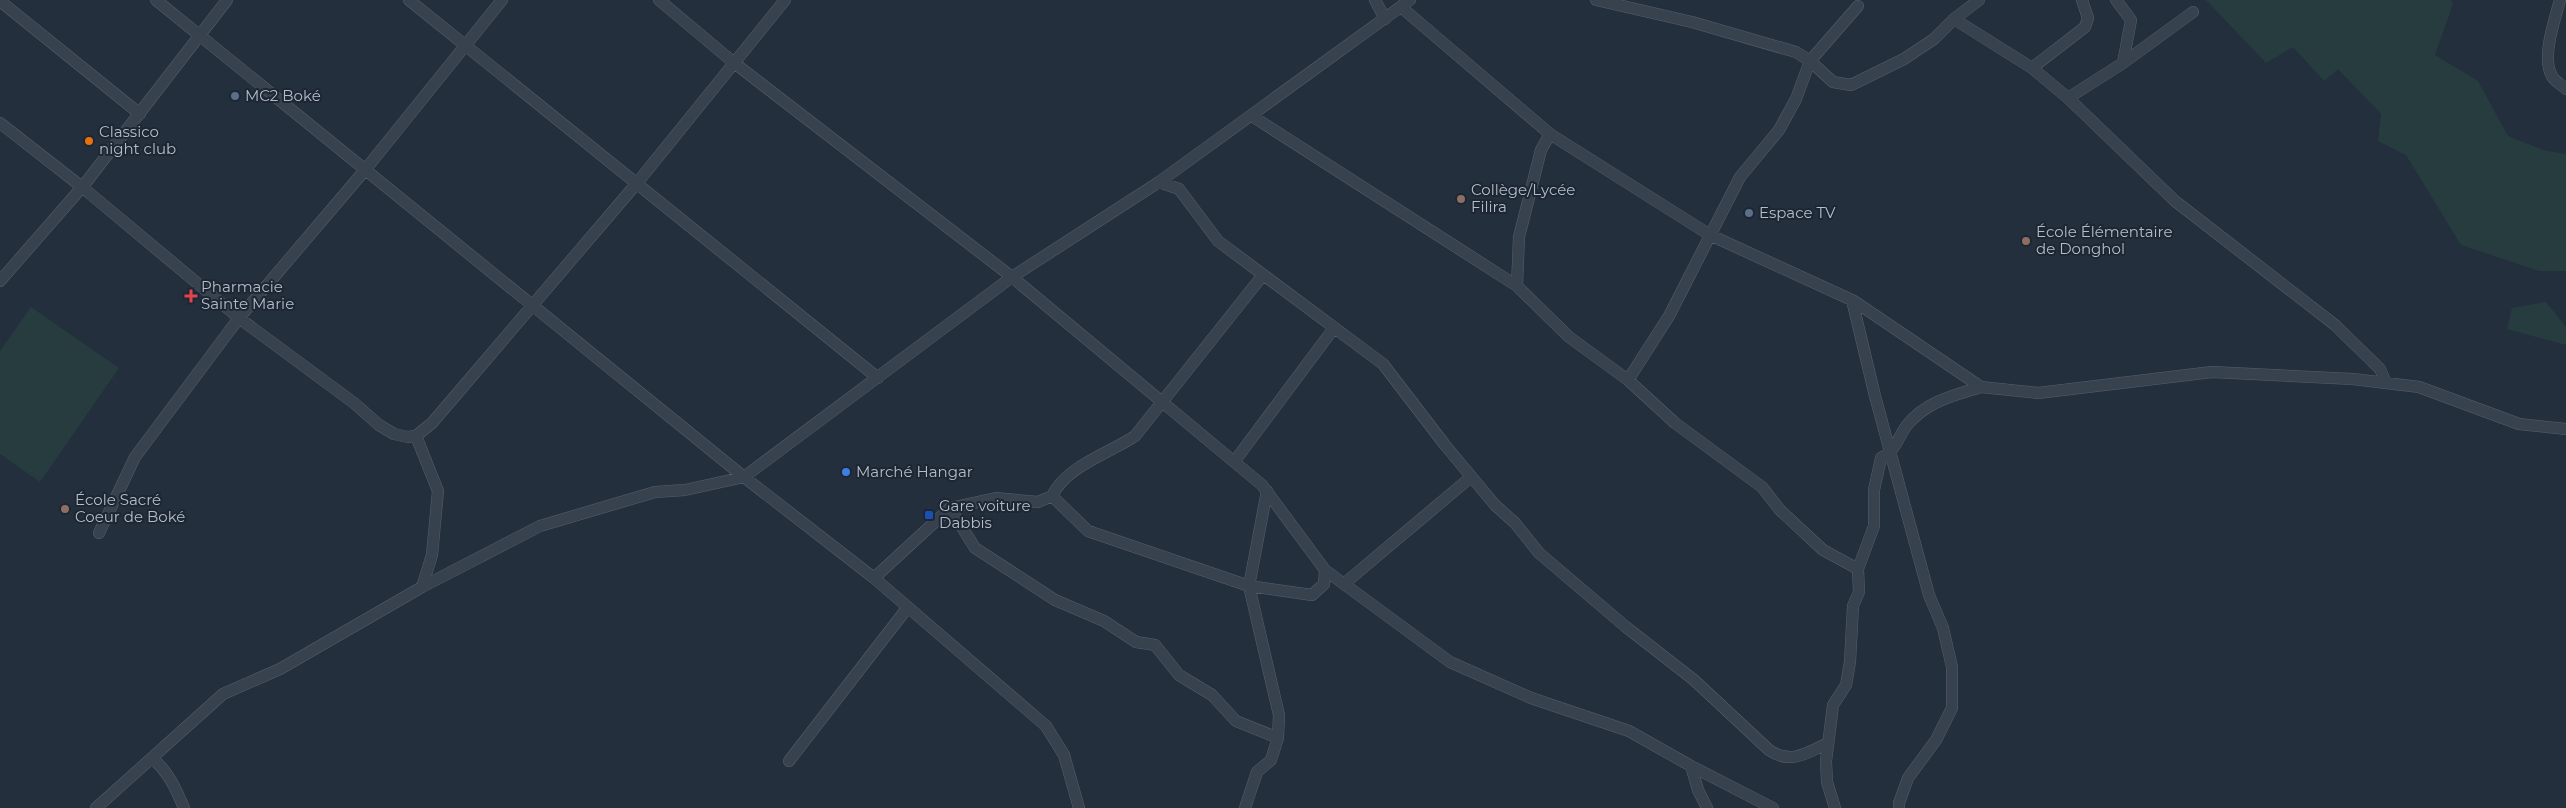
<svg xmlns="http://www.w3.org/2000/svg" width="2566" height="808" font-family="Montserrat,sans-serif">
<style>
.green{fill:#263c3f}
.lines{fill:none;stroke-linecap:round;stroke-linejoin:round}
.minor-casing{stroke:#565f6c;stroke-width:12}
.minor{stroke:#38414e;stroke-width:11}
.service-dot{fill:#5c6f8a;stroke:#1d2633;stroke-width:2}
.food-dot{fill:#e8710a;stroke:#1d2633;stroke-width:2}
.education-dot{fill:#8d6e63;stroke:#1d2633;stroke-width:2}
.health-dot{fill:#e0444e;stroke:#1d2633;stroke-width:2}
.shop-dot{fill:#3f7fe0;stroke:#1d2633;stroke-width:2}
.transit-dot{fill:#1a4fb4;stroke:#1d2633;stroke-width:2}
.labels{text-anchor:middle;stroke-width:4;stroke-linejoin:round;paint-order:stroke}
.poi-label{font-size:15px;fill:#b4bcc9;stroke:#1d2633;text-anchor:start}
</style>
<rect width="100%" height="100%" fill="#242f3e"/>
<path class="green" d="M2206 0H2451L2453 4 2435 55 2478 81 2508 136 2543 150 2566 154V271H2539L2461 245 2406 155 2378 141 2381 114 2338 69 2324 81 2293 47 2266 63Z
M2546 302 2566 327V345L2507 329 2512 308Z
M31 307 119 368 40 482 0 454V351Z"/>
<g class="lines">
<g class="minor-casing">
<path id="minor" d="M156 0 744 477 874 578 1046 726 1064 755 1079 808
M409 0 878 378
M659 0 733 62 1012 277 1262 485 1325 570 1450 662 1531 698 1629 731 1691 766 1773 808
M1375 0 1385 19
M1596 0 1692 22 1796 52 1810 61 1833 82 1851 85 1904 59 1934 39 1954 19 1979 0
M2116 0 2131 20 2123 63
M2560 0C2555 19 2541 58 2552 76 2554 81 2562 85 2566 89
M0 1 140 114
M1401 7 1550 134 1710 235 1854 301 1981 387 2038 393 2212 372 2353 379 2419 387 2519 424 2566 429
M1954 19 2032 68 2068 98 2175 201 2335 325 2380 369 2386 383
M2032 68 2085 27 2088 18 2082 0
M2068 98 2123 63 2193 12
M1252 116 1517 286 1519 237 1541 150 1550 134
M0 123 82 187 239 318 354 403 379 425 394 434 408 437 416 436 438 491 432 555 422 587
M1159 182 1179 189 1218 241 1383 364 1445 445 1495 505 1515 523 1539 553 1626 627 1694 680 1769 750C1791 765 1807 753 1828 743
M0 281 84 185 227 0
M1517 286 1569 337 1628 380 1675 423 1762 487 1780 510 1823 550 1858 569
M1852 300 1875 396 1929 595 1943 628 1952 667V708L1936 740 1908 778 1899 803V808
M1628 380 1669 316 1740 177 1779 130 1796 99 1810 61 1858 6
M416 436 432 423 637 183 785 0
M1234 462 1334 328
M1052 496C1066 466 1108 454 1135 436L1263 275
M950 508 975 548 1055 600 1104 621 1136 642 1155 645 1179 675 1212 695 1236 721 1278 738
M99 533 135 457 239 318 365 170 502 0
M874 578 950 508 996 498 1038 502 1052 496 1088 531 1249 586 1312 595 1324 584 1325 570
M1345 583 1471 477
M152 758C168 771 176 789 184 808
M789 761 908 607
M1691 766 1698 790 1707 808
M96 808 223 694 280 669 422 587 540 526 655 492 685 490 744 477 1012 277 1159 182 1410 0
M1245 808 1257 772 1271 760 1278 738 1279 715 1249 586 1267 491
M1835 808 1827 782 1826 761 1833 705 1846 685 1850 662 1853 606 1859 592 1858 569 1874 526V490L1881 458C1896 451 1898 437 1907 425 1927 401 1953 396 1981 387"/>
</g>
<use href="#minor" class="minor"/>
</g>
<g class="service-dot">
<circle cx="235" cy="96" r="5"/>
<circle cx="1749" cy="213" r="5"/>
</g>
<circle class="food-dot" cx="89" cy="141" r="5"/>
<g class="education-dot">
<circle cx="1461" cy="199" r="5"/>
<circle cx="2026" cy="241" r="5"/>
<circle cx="65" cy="509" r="5"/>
</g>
<path class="health-dot" d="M188.5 288.5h5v5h5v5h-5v5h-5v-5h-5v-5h5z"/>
<circle class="shop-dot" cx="846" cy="472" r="5"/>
<rect class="transit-dot" x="924" y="510" width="10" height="10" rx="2.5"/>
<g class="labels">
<g class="poi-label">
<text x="245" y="101">MC2 Boké</text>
<text x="99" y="137">Classico<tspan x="99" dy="17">night club</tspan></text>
<text x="1471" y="195">Collège/Lycée<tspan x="1471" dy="17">Filira</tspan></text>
<text x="1759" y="218">Espace TV</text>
<text x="2036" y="237">École Élémentaire<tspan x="2036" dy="17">de Donghol</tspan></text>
<text x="201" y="292">Pharmacie<tspan x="201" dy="17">Sainte Marie</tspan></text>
<text x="856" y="477">Marché Hangar</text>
<text x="75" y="505">École Sacré<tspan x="75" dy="17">Coeur de Boké</tspan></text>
<text x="939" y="511">Gare voiture<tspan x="939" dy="17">Dabbis</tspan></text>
</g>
</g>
</svg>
